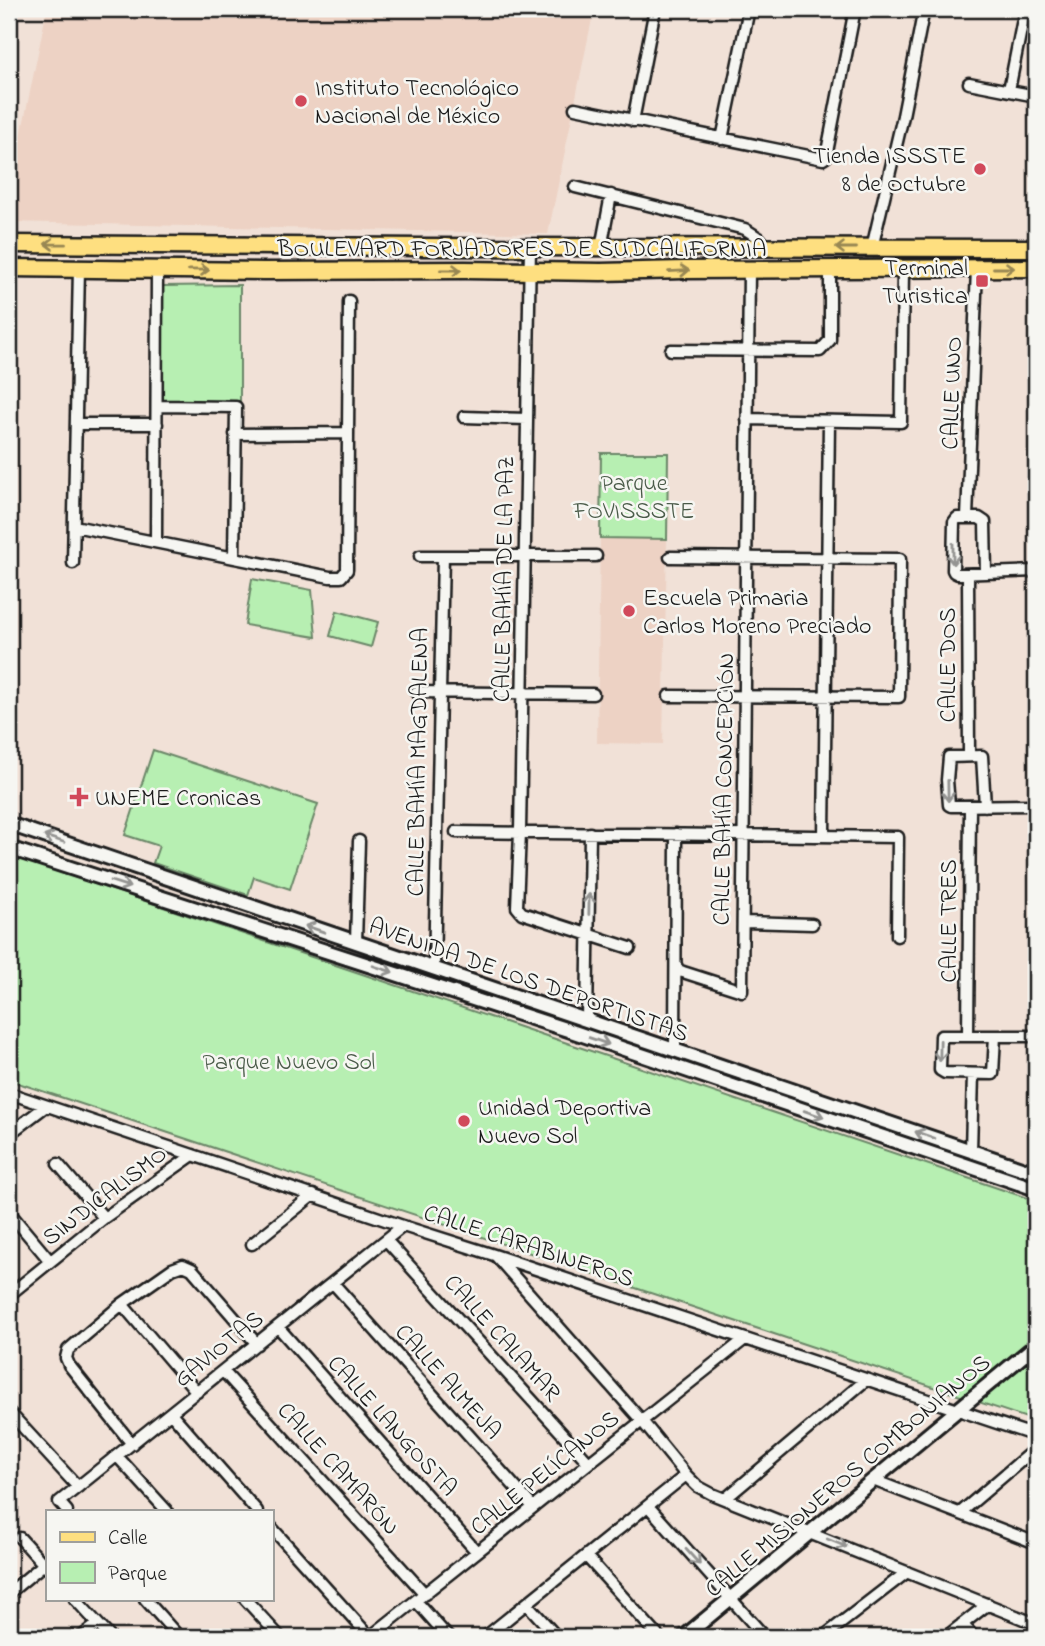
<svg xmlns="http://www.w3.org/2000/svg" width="1045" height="1646" font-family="'Indie Flower',sans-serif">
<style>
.built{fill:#edd2c4}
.green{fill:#b7efb2;stroke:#6a8667;stroke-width:2}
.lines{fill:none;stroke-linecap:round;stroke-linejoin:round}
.minor-casing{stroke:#1c1c1c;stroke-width:15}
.tertiary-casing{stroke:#1c1c1c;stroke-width:18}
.primary-casing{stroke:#1c1c1c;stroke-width:21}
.minor{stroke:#f6f6f2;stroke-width:10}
.tertiary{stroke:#f6f6f2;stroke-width:12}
.primary{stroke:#fedf80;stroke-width:16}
.oneway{stroke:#988753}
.oneway2{stroke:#949492}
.poi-dot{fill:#d1495b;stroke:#f6f6f2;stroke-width:2.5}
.labels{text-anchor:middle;stroke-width:5;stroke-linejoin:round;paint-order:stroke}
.poi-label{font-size:24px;fill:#1c1c1c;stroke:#f6f6f2;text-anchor:start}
.street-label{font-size:24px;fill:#1c1c1c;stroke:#f6f6f2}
.park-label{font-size:24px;fill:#4a5b49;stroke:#f6f6f2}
</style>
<rect width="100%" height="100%" fill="#f1e1d7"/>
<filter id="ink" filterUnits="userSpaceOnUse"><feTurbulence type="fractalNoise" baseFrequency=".0143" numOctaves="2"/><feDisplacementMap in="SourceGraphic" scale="14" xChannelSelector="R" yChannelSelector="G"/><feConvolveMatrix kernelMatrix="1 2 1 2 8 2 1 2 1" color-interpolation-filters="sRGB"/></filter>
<g filter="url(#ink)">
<path class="built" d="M47 9H594L548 234 9 222V194Z
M600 538 667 539 663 744 597 743Z"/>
<path class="green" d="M240 285V401H163V286Z
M601 453H668L667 539 600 538Z
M252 579 312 590 316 637 245 625Z
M337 611 378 622 371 647 330 636Z
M153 750 318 804 290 889 254 877 248 895 153 863 159 846 125 835Z
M9 855 1036 1201V1421L9 1080Z"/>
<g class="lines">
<g class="minor-casing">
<path id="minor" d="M969 83 1036 96
M1009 90 1025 9
M575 108 823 159 826 157 855 9
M633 121 655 9
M722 139 749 9
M575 187 745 229 759 238 768 248
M530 247 520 832 517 907 522 913 630 948
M601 248 611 195
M872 248 903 116 924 9
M671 350 820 351 830 340V270
M157 406 236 407 234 558
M464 417 527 419
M747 419 901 422 903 269
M76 424H157
M235 434 348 433
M967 518 977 269
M74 526 330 577H341L347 570 349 301
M156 542 157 269
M420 556H596
M73 563 79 268
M986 573 985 522 979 518H957L954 522 953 570 954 572 958 574 1036 571
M968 574 969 755
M416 692 593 694
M669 696 899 697 900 559 670 557
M985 806 982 756 949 757 947 780 949 805 951 806 1036 805
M456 832 898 837 897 936
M824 836 829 421
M743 922 812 924
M356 942 359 841
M676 965 678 970 683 972 742 991 749 270
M434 969 443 556
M587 1021 590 833
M968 1036 970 806
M995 1036 993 1074 945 1073 940 1070 941 1036H1036
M675 1051 676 834
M9 1093 403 1226 494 1255 1036 1436
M9 1134 46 1106
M971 1151 973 1074
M58 1164 104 1218
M9 1212 50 1261
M386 1240 589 1463
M252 1244 313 1195
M496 1256 642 1421 686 1475 697 1486 712 1494 1036 1624
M333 1283 533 1507
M9 1295 104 1218 193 1155
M122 1304 197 1392
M278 1327 477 1552
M223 1371 425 1594
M9 1412 78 1487
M171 1413 257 1511
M132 1444 69 1365 66 1358 68 1350 122 1304 172 1269 183 1265 192 1269 257 1344
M117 1456 167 1511
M873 1480 1036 1543
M725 1499 866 1380
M648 1506 765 1637
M67 1511 59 1502 403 1226
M960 1513 1036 1448
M271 1527 370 1637
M20 1538 47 1568
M586 1556 659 1637
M9 1593 44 1564
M75 1599 110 1637
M145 1599 179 1637
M245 1599 280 1637
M416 1601 448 1637
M527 1604 557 1637
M962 1624 974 1637
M81 1637 98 1624
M370 1637 745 1339
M485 1637 686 1475
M823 1637 907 1572
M946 1637 988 1604"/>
</g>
<g class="tertiary-casing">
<path id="tertiary" d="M9 824 1036 1173
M9 848 568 1030 1036 1189
M684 1637 1036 1345"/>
</g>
<g class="primary-casing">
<path id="primary" d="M9 244 424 247 1036 248
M9 268 264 271 465 270 601 272 685 270 1036 268"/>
</g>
<use href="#minor" class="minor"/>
<use href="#tertiary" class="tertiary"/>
<use href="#primary" class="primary"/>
</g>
<defs><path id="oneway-shaft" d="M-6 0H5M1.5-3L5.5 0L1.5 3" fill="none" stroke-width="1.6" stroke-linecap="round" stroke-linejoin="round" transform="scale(1.75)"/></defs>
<g class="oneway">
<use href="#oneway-shaft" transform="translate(55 244) rotate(-179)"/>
<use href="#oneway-shaft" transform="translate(846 248) rotate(180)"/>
<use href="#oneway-shaft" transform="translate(1004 268)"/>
<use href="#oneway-shaft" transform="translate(199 270) rotate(1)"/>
<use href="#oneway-shaft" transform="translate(451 270)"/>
<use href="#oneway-shaft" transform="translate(679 271) rotate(-3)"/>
</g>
<g class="oneway2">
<use href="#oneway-shaft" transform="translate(953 554) rotate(90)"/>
<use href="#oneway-shaft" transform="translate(948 791) rotate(89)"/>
<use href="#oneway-shaft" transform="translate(54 839) rotate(-162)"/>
<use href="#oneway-shaft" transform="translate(120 884) rotate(18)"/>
<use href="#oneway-shaft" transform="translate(589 904) rotate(-89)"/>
<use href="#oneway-shaft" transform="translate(315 929) rotate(-161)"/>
<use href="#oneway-shaft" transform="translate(383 969) rotate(18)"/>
<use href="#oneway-shaft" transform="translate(599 1041) rotate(19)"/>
<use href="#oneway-shaft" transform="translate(940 1051) rotate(91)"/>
<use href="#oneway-shaft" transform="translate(814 1114) rotate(19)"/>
<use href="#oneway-shaft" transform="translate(925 1135) rotate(-161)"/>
<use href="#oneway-shaft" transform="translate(837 1543) rotate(22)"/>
<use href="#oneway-shaft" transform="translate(693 1557) rotate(48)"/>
</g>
</g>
<g class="poi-dot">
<circle cx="301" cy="101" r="7"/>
<circle cx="980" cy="169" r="7"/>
<rect x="975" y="274" width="14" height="14" rx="3.5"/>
<circle cx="629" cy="611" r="7"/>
<path d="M75.5 786.5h7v7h7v7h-7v7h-7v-7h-7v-7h7z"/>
<circle cx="464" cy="1121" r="7"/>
</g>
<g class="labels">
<g class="poi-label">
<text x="315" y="95">Instituto Tecnológico<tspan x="315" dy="28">Nacional de México</tspan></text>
<text x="966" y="163" text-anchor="end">Tienda ISSSTE<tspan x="966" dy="28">8 de Octubre</tspan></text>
<text x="968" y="275" text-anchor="end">Terminal<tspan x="968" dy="28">Turistica</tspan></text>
<text x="643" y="605">Escuela Primaria<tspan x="643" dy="28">Carlos Moreno Preciado</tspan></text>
<text x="95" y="805">UNEME Cronicas</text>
<text x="478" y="1115">Unidad Deportiva<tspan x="478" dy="28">Nuevo Sol</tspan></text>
</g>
<g class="street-label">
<text x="522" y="256">BOULEVARD FORJADORES DE SUDCALIFORNIA</text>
<text transform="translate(951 393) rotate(-88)" y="8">CALLE UNO</text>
<text transform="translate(503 579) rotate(-89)" y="8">CALLE BAHÍA DE LA PAZ</text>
<text transform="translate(947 665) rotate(-90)" y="8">CALLE DOS</text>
<text transform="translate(417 762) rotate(-89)" y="8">CALLE BAHÍA MAGDALENA</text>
<text transform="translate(723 789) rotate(-89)" y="8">CALLE BAHÍA CONCEPCIÓN</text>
<text transform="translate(948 921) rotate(-90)" y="8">CALLE TRES</text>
<text transform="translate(529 979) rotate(19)" y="8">AVENIDA DE LOS DEPORTISTAS</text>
<text transform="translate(104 1195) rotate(-37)" y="8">SINDICALISMO</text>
<text transform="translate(529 1245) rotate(18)" y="8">CALLE CARABINEROS</text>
<text transform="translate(503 1337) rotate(48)" y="8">CALLE CALAMAR</text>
<text transform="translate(218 1348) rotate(-39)" y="8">GAVIOTAS</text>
<text transform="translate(449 1381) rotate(48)" y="8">CALLE ALMEJA</text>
<text transform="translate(393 1425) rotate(48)" y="8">CALLE LANGOSTA</text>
<text transform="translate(339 1468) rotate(48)" y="8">CALLE CAMARÓN</text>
<text transform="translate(544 1472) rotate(-39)" y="8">CALLE PELÍCANOS</text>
<text transform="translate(847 1475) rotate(-40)" y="8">CALLE MISIONEROS COMBONIANOS</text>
</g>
<g class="park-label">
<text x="634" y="490">Parque<tspan x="634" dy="28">FOVISSSTE</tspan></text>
<text x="289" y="1069">Parque Nuevo Sol</text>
</g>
</g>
<rect width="1045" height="1646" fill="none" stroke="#f6f6f2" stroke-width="35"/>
<rect x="18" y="18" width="1010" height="1611" fill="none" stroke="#1c1c1c" stroke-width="2.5" filter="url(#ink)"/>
<rect x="46" y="1510" width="228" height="91" fill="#f6f6f2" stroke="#9f9f9c" stroke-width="2"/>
<rect x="60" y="1532" width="35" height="10" fill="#fedf80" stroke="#9f9f9c" stroke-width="2"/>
<text x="108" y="1544" font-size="21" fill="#1c1c1c">Calle</text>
<rect x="60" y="1562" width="35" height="21" fill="#b7efb2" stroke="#9f9f9c" stroke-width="2"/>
<text x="108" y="1580" font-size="21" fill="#1c1c1c">Parque</text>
</svg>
